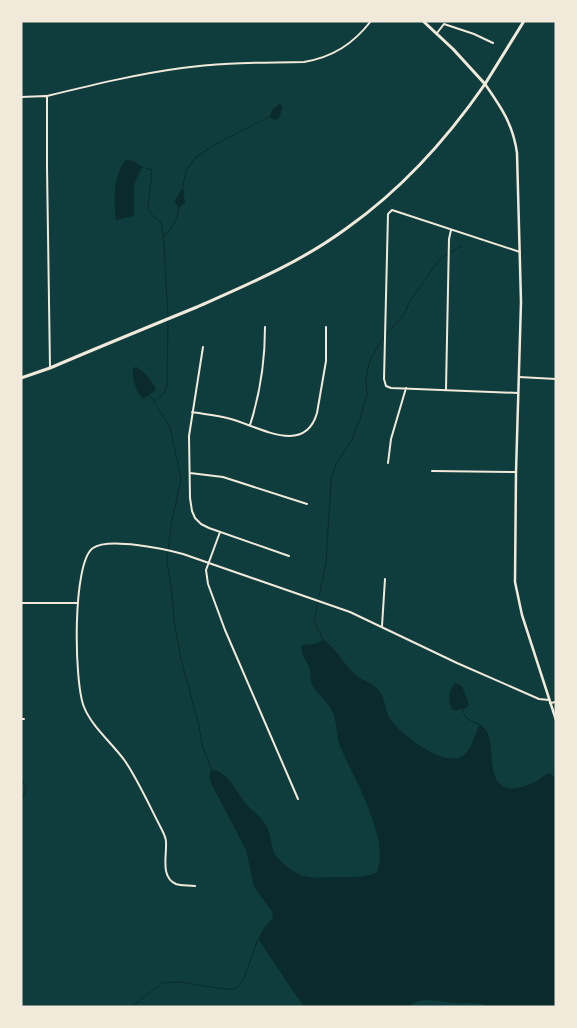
<svg xmlns="http://www.w3.org/2000/svg" width="577" height="1028" font-family="'PT Sans',sans-serif">
<style>
.water{fill:#0a2a2b}
.lines{fill:none;stroke-linecap:round;stroke-linejoin:round}
.stream{stroke:#0a2a2b;stroke-width:1}
.minor{stroke:#f1e9da;stroke-width:2}
.tertiary{stroke:#f1e9da;stroke-width:2.5}
.secondary{stroke:#f1e9da;stroke-width:3}
.primary{stroke:#f1e9da;stroke-width:3}
</style>
<rect width="100%" height="100%" fill="#0f3d3e"/>
<path class="water" d="M280 104 282 106C282 112 280 118 275 120L269 117C272 111 272 108 280 104Z
M127 159 136 162 142 167 134 185V216L116 220C114 200 112 175 127 159Z
M183 187 185 203 179 207 174 202Z
M136 367C144 371 153 381 156 390L143 399C136 393 132 378 133 368Z
M323 640C337 648 344 666 357 676 363 681 375 684 379 691 385 698 385 710 390 719 400 734 446 770 464 755 473 748 474 734 480 725 501 737 481 781 508 788 517 790 529 785 537 781 542 778 544 774 550 773L556 778V1007H489C478 1001 467 1004 454 1003 443 1002 430 998 419 1001 415 1002 412 1004 409 1007H304L258 939 264 928 273 918 272 911 254 887 246 850 211 783 209 775 212 770C228 771 237 793 246 804 253 812 262 817 267 827 271 835 271 844 274 853 277 858 280 861 284 864 303 880 309 878 334 877 347 877 364 878 376 873 393 843 352 775 340 746 336 735 337 723 333 713 328 701 318 695 312 685 310 680 311 675 310 670 308 661 299 654 302 645L315 644Z
M456 683 462 686 469 705 466 708 454 711C447 703 447 690 456 683Z"/>
<g class="lines">
<path class="stream" d="M142 167 152 170 148 209 153 216 161 222 164 244 168 317
M183 186 186 171 195 158 214 145 269 117
M164 236C173 228 178 219 179 207
M149 394 170 427 181 479 171 526 167 560 173 604 174 620 181 659 199 726 202 745 212 770
M155 401 164 393 167 386 168 321
M319 596 326 563 331 480 336 464 352 439 360 419 367 394 366 379 369 363 380 342 405 313 410 301 436 264 443 257 461 246
M318 602 314 620 323 640
M462 709 466 718 480 725
M21 778 26 789 21 803
M131 1007 162 983 179 982 224 989H235L239 986 244 978 258 939"/>
<path class="minor" d="M437 33 444 24 474 34 493 43
M21 97 46 96
M203 347 189 436 190 498 192 511 195 518 201 524 209 528 289 556
M50 368 47 167V96C92 85 137 74 182 68 222 62 263 63 304 62 333 57 353 44 371 21
M519 377 556 379
M446 389 449 239 451 230
M518 393 391 388 386 386 384 379 388 214 392 210 520 252
M192 412C203 414 215 415 227 418 255 424 304 458 317 413L326 361V327
M250 425C260 394 265 360 265 327
M388 463 391 439 406 388
M432 471 516 472
M190 473 223 477 307 504
M220 532 206 570 208 584 225 630 298 799
M21 603H78
M382 626 385 579
M550 703 556 702
M21 719H24
M195 886C189 885 181 886 176 884 160 877 167 855 166 842 166 837 163 832 161 828 150 807 138 780 125 761 112 743 92 727 84 707 74 683 72 562 93 548 108 537 165 549 183 554L350 612 457 663 539 699 549 700"/>
<path class="tertiary" d="M485 84C501 107 513 124 517 153L521 302 516 472 515 582 522 615 556 720"/>
<path class="secondary" d="M21 378 50 368C99 347 148 327 197 307 249 284 301 262 347 228 402 189 447 139 485 84"/>
<path class="primary" d="M423 21 453 49 485 84 524 21"/>
</g>
<rect width="577" height="1028" fill="none" stroke="#f1e9da" stroke-width="45"/>
</svg>
